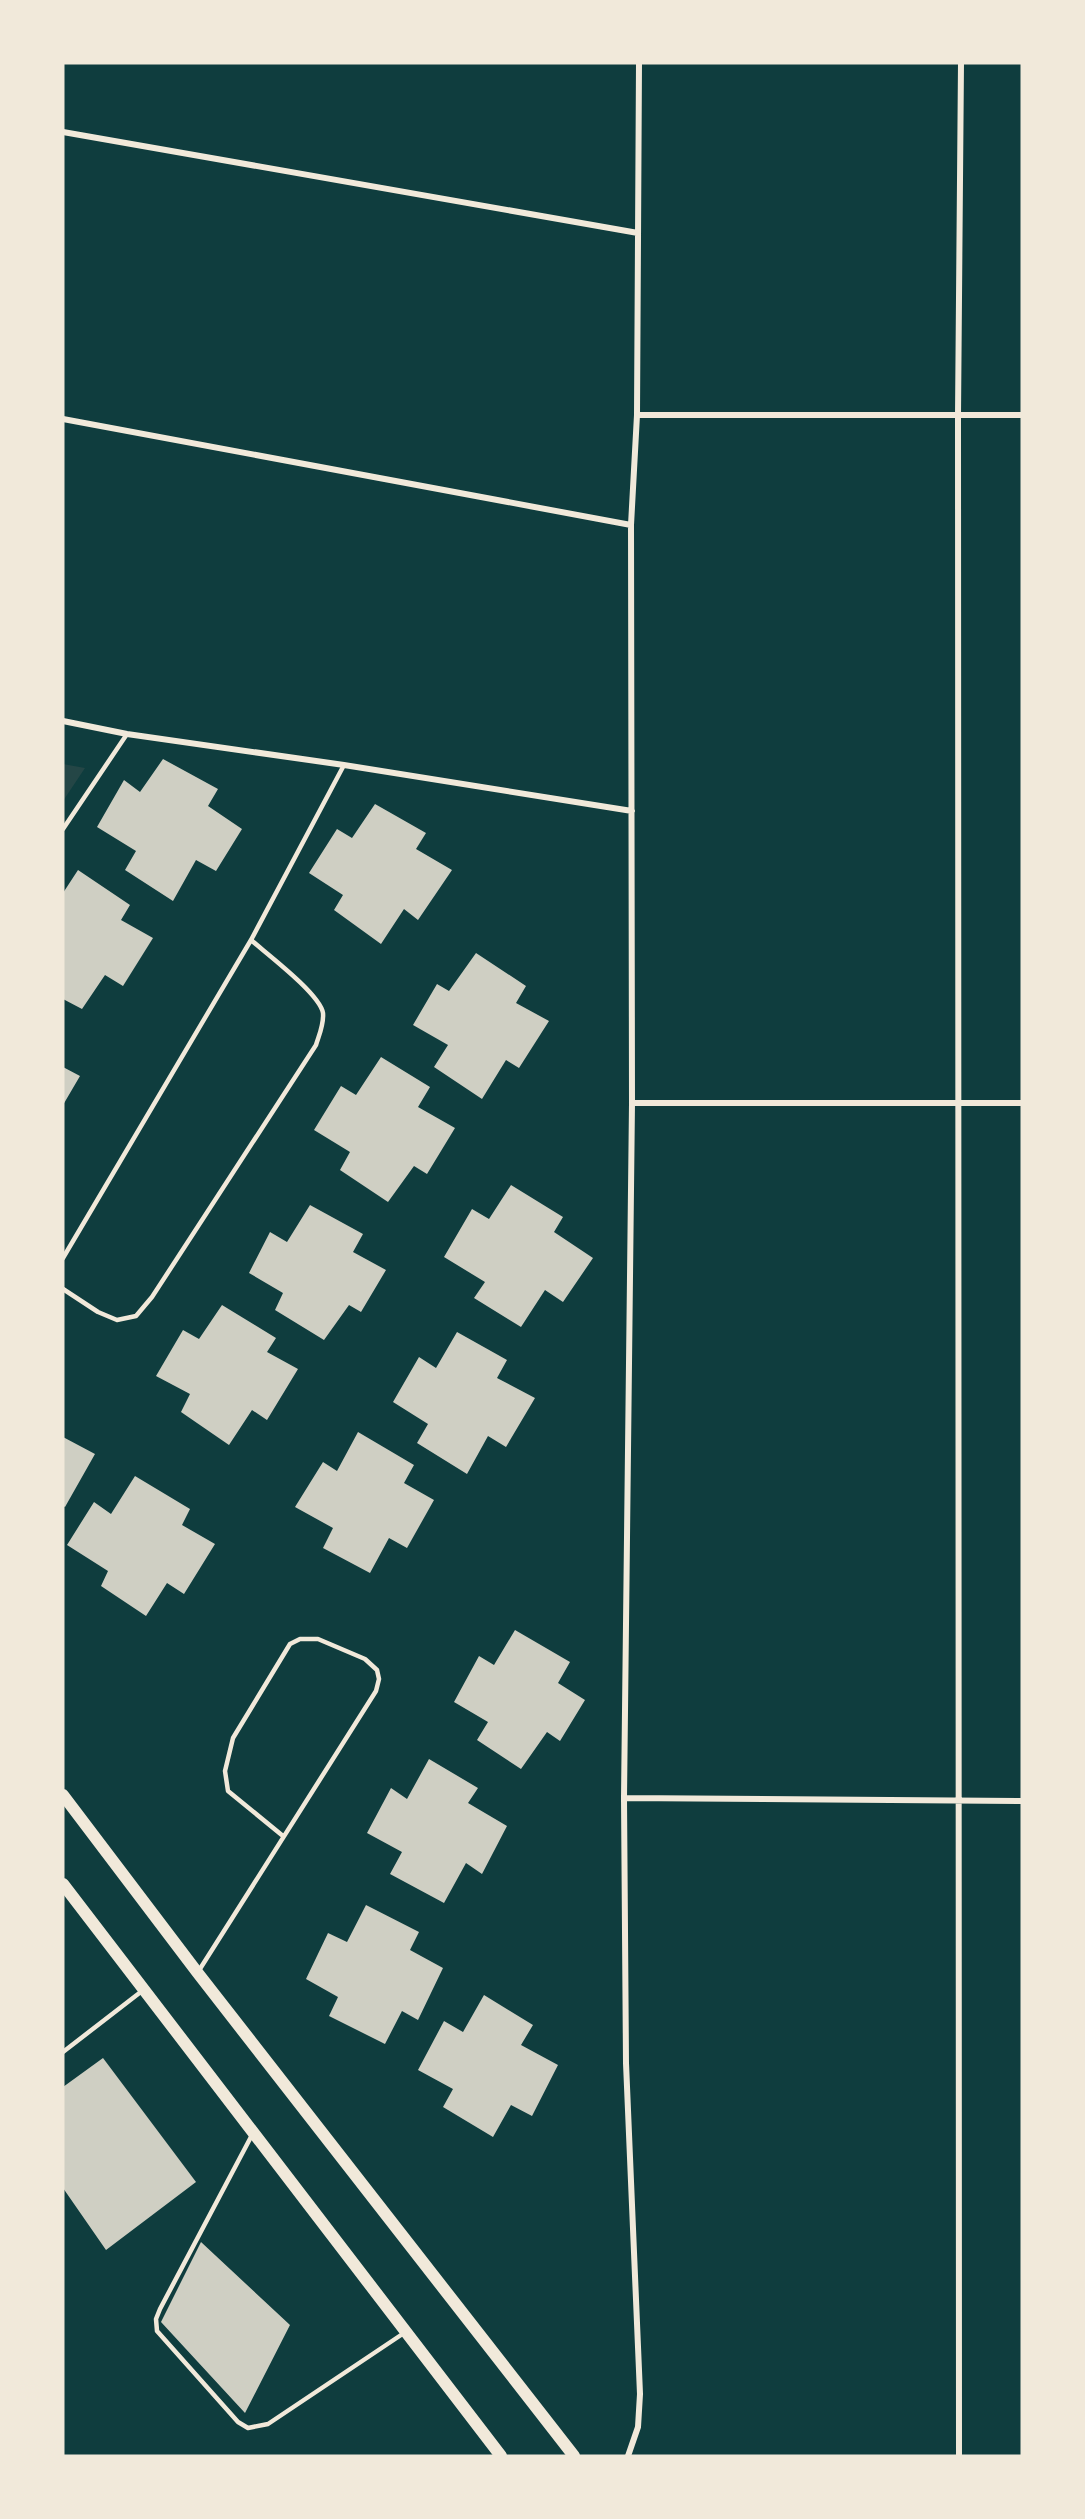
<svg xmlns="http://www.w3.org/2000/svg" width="1085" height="2519" font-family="Cabin,sans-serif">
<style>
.green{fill:#244646}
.building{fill:#cfcfc3}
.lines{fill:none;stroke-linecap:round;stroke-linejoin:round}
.service{stroke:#f1e9da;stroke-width:4.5}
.minor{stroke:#f1e9da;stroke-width:6}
.secondary{stroke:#f1e9da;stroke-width:12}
</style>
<rect width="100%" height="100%" fill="#0f3d3e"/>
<path class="green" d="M63 764 85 768 63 801Z"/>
<path class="building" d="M163 759 218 789 208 806 242 829 216 871 196 860 173 901 125 870 136 851 97 827 124 780 140 792Z
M375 804 426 833 416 849 452 870 418 920 404 909 381 944 334 910 343 895 309 873 337 829 352 838Z
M78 870 130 905 121 920 153 938 123 986 105 975 82 1009 63 999V893Z
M476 953 526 986 516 1003 549 1021 519 1068 506 1060 482 1099 434 1067 448 1045 413 1025 437 984 449 991Z
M381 1057 430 1087 418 1107 455 1128 427 1174 414 1166 388 1202 340 1170 350 1152 314 1130 341 1086 356 1095Z
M63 1067 80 1076 63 1105Z
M511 1185 563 1217 554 1232 593 1258 563 1302 545 1290 521 1327 474 1298 485 1282 444 1257 472 1209 489 1219Z
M310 1205 363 1234 353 1252 386 1270 361 1312 349 1305 324 1340 275 1310 283 1293 249 1273 270 1232 287 1242Z
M222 1305 276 1338 267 1352 298 1369 267 1420 252 1410 229 1445 181 1412 190 1394 156 1376 183 1330 199 1339Z
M457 1332 507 1360 497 1378 535 1398 506 1447 488 1436 467 1474 417 1443 428 1424 393 1402 419 1357 436 1368Z
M358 1432 414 1465 404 1483 434 1500 407 1548 389 1538 370 1573 323 1548 333 1528 295 1507 323 1462 337 1471Z
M63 1437 95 1454 65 1507 63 1506Z
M135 1476 190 1509 182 1525 215 1544 184 1594 167 1583 146 1616 101 1586 108 1571 67 1545 94 1502 111 1514Z
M515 1630 570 1662 558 1683 585 1700 560 1741 547 1732 521 1769 477 1740 488 1722 454 1702 479 1656 494 1665Z
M429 1759 478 1788 468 1803 507 1826 482 1874 466 1863 444 1903 390 1874 402 1852 367 1833 391 1788 407 1799Z
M366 1905 419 1932 410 1950 443 1968 418 2020 402 2011 385 2044 329 2016 338 1997 306 1979 328 1933 347 1942Z
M484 1995 533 2025 521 2045 558 2065 532 2116 511 2105 493 2137 443 2107 453 2089 418 2070 444 2021 463 2032Z
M103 2058 196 2182 106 2250 63 2188V2087Z
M201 2242 290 2325 245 2413 161 2322Z"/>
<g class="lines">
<path class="service" d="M63 829 127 734
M63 1258 251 940 344 765
M63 1289 98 1312 117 1320 136 1316 152 1297 316 1045C319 1035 324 1025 323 1013 320 994 267 954 251 940
M198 1972 376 1691 379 1679 377 1670 365 1659 318 1639H300L290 1644 233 1738 225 1771 228 1791 283 1836
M63 2052 142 1991
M252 2135 160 2309 156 2319 157 2331 238 2422 248 2428 268 2424 404 2333"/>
<path class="minor" d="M63 132 638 233
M637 415H1022
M63 419 631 525
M63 721 127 734 344 765 632 811
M632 1103H1022
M624 1798 1022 1801
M628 2456 638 2427 640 2394 626 2063 624 1798 632 1103 631 525 637 415 639 63
M959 2456 958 415 961 63"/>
<path class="secondary" d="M63 1795 197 1972 574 2456
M63 1884 501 2456"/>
</g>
<rect width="1085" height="2519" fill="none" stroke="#f1e9da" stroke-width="129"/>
</svg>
